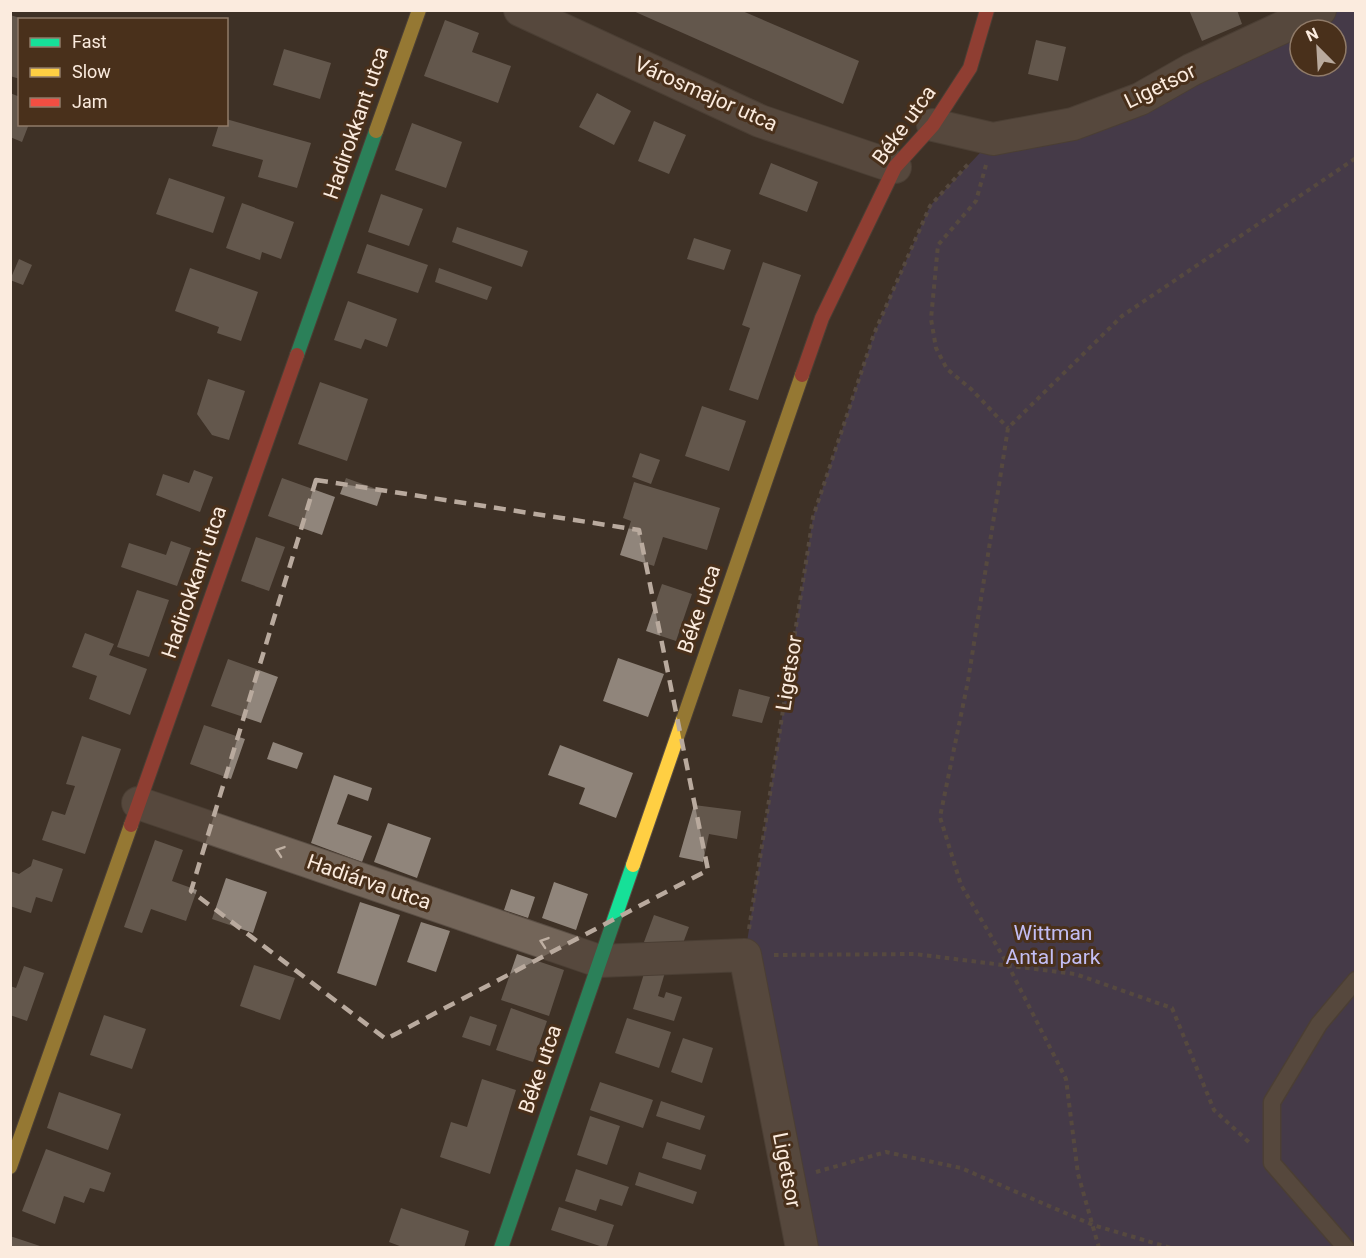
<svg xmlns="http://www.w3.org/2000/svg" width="1366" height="1258" font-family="Roboto,sans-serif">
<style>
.green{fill:#4e4572;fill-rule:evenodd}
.building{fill:#90857b}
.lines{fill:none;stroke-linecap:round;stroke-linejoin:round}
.lane-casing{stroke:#5b4f45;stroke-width:19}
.street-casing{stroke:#5b4f45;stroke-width:34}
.fast-casing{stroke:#5b4f45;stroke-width:16}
.slow-casing{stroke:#5b4f45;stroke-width:16}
.jam-casing{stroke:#5b4f45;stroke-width:16}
.path{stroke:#73675d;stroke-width:4;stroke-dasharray:4.5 4.5;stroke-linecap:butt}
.lane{stroke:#736559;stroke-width:16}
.street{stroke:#736559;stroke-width:32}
.fast{stroke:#16e098;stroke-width:14}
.slow{stroke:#ffcf43;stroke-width:14}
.jam{stroke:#f24e42;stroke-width:14}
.oneway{stroke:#beafa2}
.marked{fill:none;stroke:#b9aa9e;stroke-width:4.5;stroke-dasharray:12 8;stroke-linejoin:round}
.labels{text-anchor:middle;stroke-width:6;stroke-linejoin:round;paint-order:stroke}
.street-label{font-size:21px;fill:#fbebde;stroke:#49301b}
.park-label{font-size:21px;fill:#c3bef4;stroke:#49301b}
</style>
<rect width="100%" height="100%" fill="#3e3126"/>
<path class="green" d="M1320 11H1355V1247H802L745 955 813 517 874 334 930 206 993 139 1073 124ZM1300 30H1336V66H1300Z"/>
<path class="building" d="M631 10H740L859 61 843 104Z
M1189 10H1237L1242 24 1202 41Z
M10 15 20 18V79L10 76Z
M445 20 479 33 472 52 511 66 498 103 424 76Z
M1036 40 1066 47 1058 81 1028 74Z
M284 49 331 63 320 99 273 85Z
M10 93 20 97V124H29L22 142 10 137Z
M597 93 631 111 614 145 579 127Z
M226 119 311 143 297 188 258 177 263 160 212 146 219 124H226Z
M654 121 686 135 669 174 638 161Z
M412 123 462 142 446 188 395 170Z
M771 163 818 182 807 212 759 194Z
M169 178 225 197 213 233 156 214Z
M381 194 423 209 409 246 368 232Z
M242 203 294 222 281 259 262 252 260 260 226 248Z
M457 227 528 251 522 267 452 242Z
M694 238 731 250 724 270 687 259Z
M367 244 428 265 418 293 357 273Z
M19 259 32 265 23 285 10 280Z
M763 262 801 275 758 400 729 390 750 328 742 325Z
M190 268 258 292 241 341 217 333 219 327 175 311Z
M439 268 492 287 487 300 435 282Z
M348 301 397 319 387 347 365 339 361 349 334 340Z
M208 379 245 391 229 440 212 435 197 414Z
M320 382 368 399 347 461 298 444Z
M702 406 746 421 729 471 685 456Z
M640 453 660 460 651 484 632 477Z
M194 470 213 477 200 512 156 495 163 474 189 483Z
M282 478 335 497 322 535 268 516Z
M346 478 382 491 377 506 340 494Z
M634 482 720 508 707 550 663 537 654 566 620 555 631 521 623 518Z
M256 537 285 547 269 591 241 581Z
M171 541 191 548 177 586 121 567 129 543 166 555Z
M662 584 692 594 676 641 646 631Z
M137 590 169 600 149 657 117 647Z
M85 633 114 644 109 655 147 669 130 715 89 699 97 676 72 667Z
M618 658 664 674 648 717 603 701Z
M228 659 278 677 261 723 211 706Z
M739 689 770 697 762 723 732 716Z
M204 725 245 739 231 779 190 764Z
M82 736 121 749 85 854 42 840 52 811 65 815 75 786 66 784Z
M273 742 303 753 297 769 267 759Z
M560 745 633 773 616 818 579 804 585 788 548 775Z
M334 775 372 788 368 801 348 794 337 824 372 836 362 862 311 843Z
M694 805 741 811 737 839 709 834 703 862 679 857Z
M388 823 431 838 417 878 374 862Z
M155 840 183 850 172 881 197 890 186 921 151 909 142 933 124 927Z
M33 859 63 869 52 902 36 897 31 913 10 906V871L19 874 31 866Z
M226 878 267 892 253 933 212 919Z
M554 882 588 894 576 930 542 918Z
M511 889 535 897 528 918 504 910Z
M360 902 400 915 376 986 337 973Z
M654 915 689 927 679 954 644 942Z
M421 922 450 931 436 972 407 962Z
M517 954 564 970 549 1016 501 1000Z
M647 964 666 969 658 996 664 998 666 992 682 997 674 1021 633 1009Z
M254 965 295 978 280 1020 240 1006Z
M24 966 44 973 27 1021 10 1015V986L16 988Z
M511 1008 547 1021 533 1062 496 1050Z
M104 1015 146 1029 132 1069 90 1055Z
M470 1016 497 1025 490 1046 462 1037Z
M627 1018 671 1032 659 1068 615 1053Z
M683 1038 713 1048 702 1083 671 1072Z
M482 1079 516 1090 490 1174 440 1157 451 1122 467 1127Z
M600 1082 653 1100 643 1128 590 1110Z
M59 1092 121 1114 108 1150 47 1128Z
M661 1101 705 1116 700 1130 656 1116Z
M590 1116 620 1126 607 1165 577 1155Z
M667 1142 706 1155 701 1170 662 1158Z
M46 1149 111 1173 104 1192 90 1188 84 1203 64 1196 55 1224 22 1211Z
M576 1169 629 1187 622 1206 600 1199 596 1211 565 1201Z
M639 1172 697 1192 693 1204 635 1185Z
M559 1207 614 1225 606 1248 551 1230Z
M401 1208 469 1231 464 1248H405L389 1242Z
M10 1236 43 1247V1248H10Z"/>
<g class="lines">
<g class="lane-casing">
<path id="lane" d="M1346 1248 1272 1163V1102L1319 1024 1356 980"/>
</g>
<g class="street-casing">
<path id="street" d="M520 10 760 121 895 167
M933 125 993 139 1073 124 1140 99 1191 70 1320 10
M138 803 599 961 745 955 802 1248"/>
</g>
<g class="fast-casing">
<path id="fast" d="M297 355 376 131
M501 1248 633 865"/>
</g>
<g class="slow-casing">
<path id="slow" d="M376 131 419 10
M633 865 802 375
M10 1167 131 825"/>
</g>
<g class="jam-casing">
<path id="jam" d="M802 375 822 318 895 167 933 125 970 68 987 10
M131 825 297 355"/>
</g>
<path class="path" d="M986 165 976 201 938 245 931 319 936 348 947 369 971 389 1008 428
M749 929 813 517 874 334 930 206 970 162
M774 955 915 954 1075 974 1172 1008 1214 1110 1251 1144
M816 1172 886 1152 961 1168 1093 1225 1171 1248
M1099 1248 1078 1174 1066 1079 1008 965 961 885 940 817 968 681 1008 428 1122 316 1356 158"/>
<use href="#lane" class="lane"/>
<use href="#street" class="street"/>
<use href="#fast" class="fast"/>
<use href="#slow" class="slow"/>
<use href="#jam" class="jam"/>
</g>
<defs><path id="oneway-chevron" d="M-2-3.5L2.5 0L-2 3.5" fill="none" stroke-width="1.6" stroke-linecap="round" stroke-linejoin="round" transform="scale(1.5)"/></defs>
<g class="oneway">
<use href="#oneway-chevron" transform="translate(280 851) rotate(-161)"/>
<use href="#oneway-chevron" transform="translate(544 942) rotate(-161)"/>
</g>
<path d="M0 0H1366V1258H0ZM316 480 639 530 708 870 386 1039 191 891Z" fill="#3e3126" fill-opacity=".55" fill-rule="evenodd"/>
<path class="marked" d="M316 480 639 530 708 870 386 1039 191 891Z"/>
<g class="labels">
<g class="street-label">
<text transform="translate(1160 86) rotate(-26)" y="7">Ligetsor</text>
<text transform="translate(706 94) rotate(24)" y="7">Városmajor utca</text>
<text transform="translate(356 123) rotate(-71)" y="7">Hadirokkant utca</text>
<text transform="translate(904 125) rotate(-54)" y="7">Béke utca</text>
<text transform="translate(194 582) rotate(-71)" y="7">Hadirokkant utca</text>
<text transform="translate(699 609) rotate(-71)" y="7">Béke utca</text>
<text transform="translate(789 673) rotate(-81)" y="7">Ligetsor</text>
<text transform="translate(369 882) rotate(19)" y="7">Hadiárva utca</text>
<text transform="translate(540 1069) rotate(-71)" y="7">Béke utca</text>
<text transform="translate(787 1170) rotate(79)" y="7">Ligetsor</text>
</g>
<g class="park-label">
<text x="1053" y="940">Wittman<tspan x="1053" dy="24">Antal park</tspan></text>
</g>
</g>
<rect width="1366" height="1258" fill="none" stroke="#fbebde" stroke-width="24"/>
<rect x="18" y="18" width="210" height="108" fill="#49301b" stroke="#907b69" stroke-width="1.5"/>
<rect x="30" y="38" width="30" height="9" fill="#16e098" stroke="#907b69" stroke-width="1.5"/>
<text x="72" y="48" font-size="18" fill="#fbebde">Fast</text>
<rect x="30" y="68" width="30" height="9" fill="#ffcf43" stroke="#907b69" stroke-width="1.5"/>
<text x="72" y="78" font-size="18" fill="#fbebde">Slow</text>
<rect x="30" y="98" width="30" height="9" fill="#f24e42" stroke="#907b69" stroke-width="1.5"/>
<text x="72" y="108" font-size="18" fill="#fbebde">Jam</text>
<g transform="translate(1318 48) rotate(336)"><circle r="28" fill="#49301b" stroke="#907b69" stroke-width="1.5"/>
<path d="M0-4.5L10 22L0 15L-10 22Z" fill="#b9aa9e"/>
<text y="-9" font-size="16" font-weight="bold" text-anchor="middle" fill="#fbebde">N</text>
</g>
</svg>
